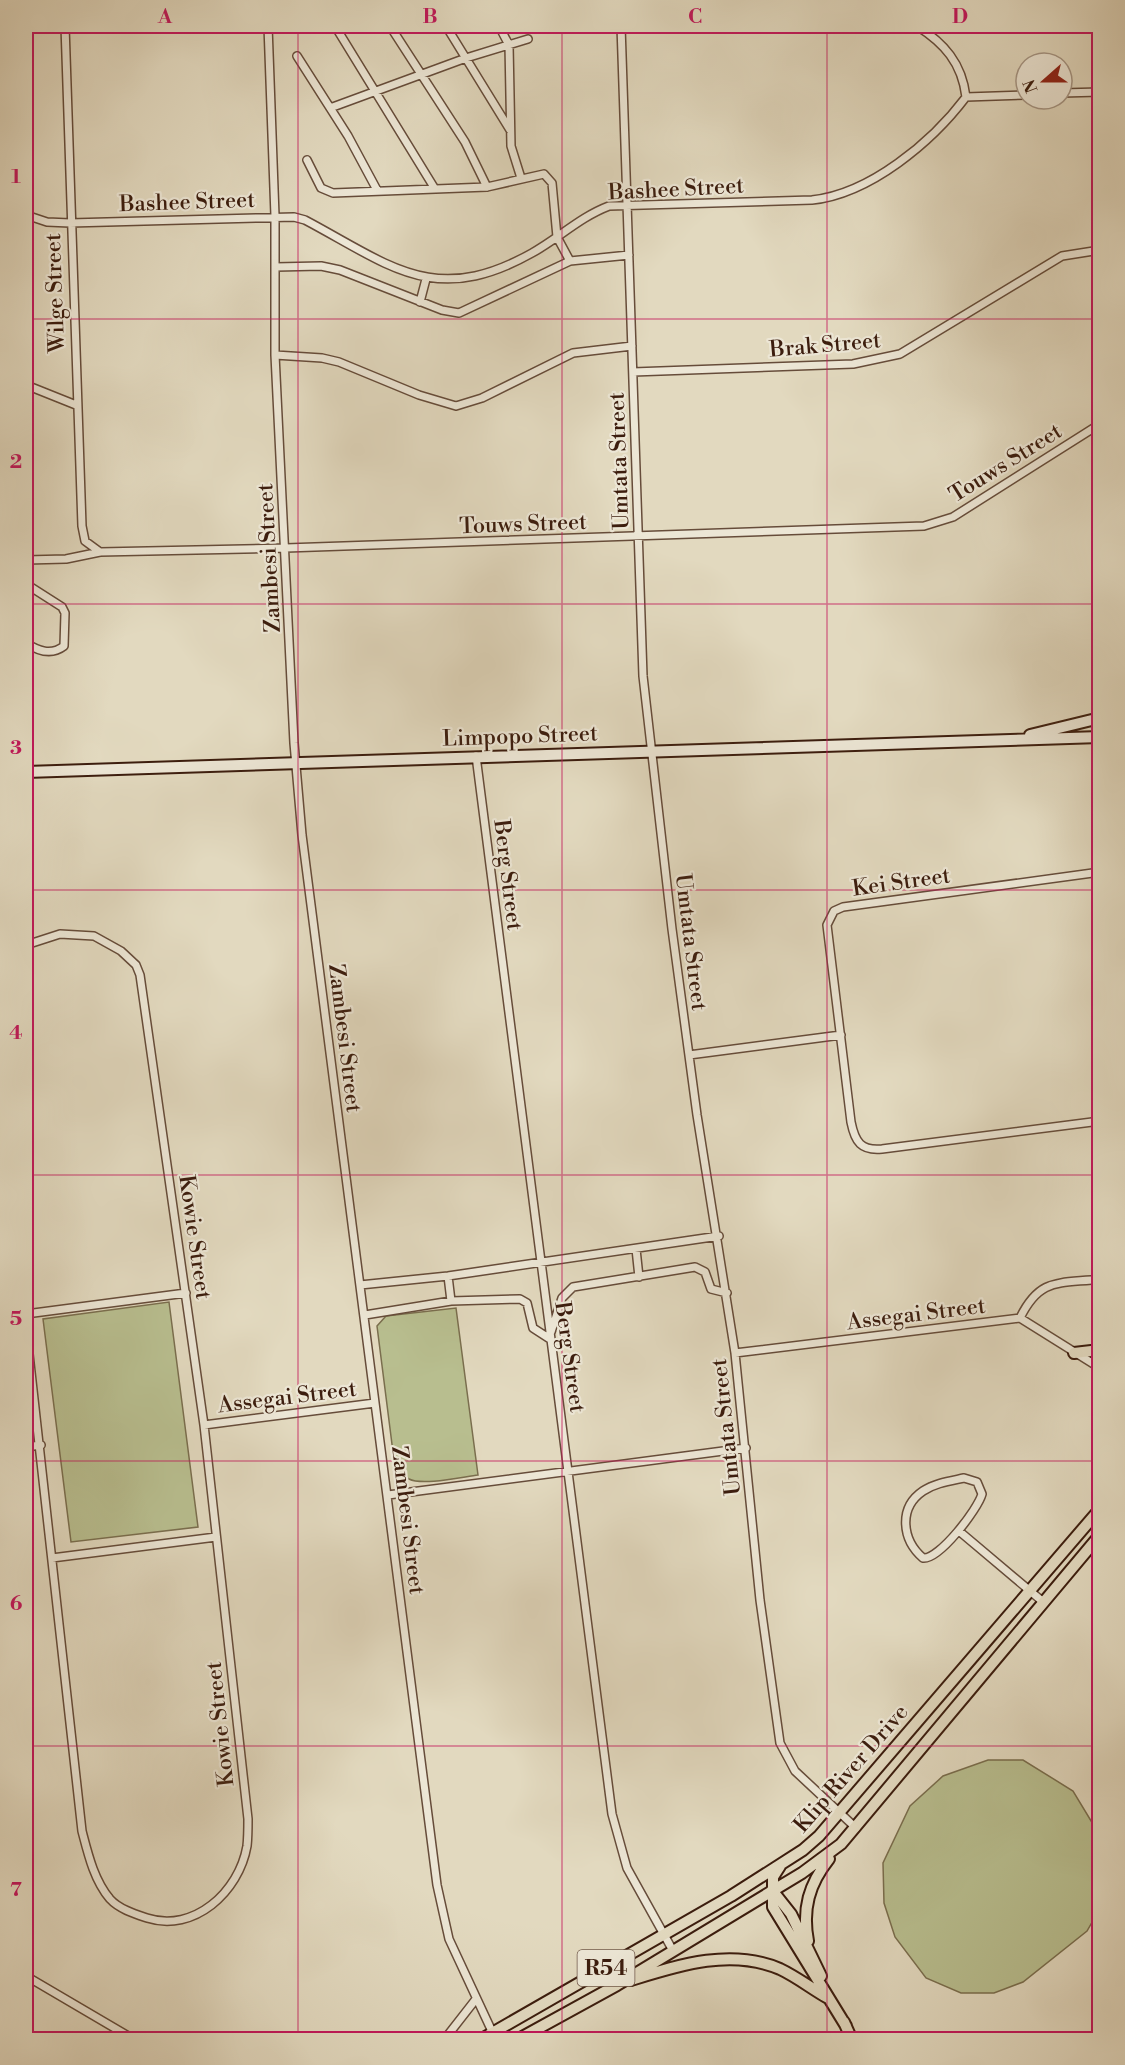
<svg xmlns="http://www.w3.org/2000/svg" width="1125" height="2065" font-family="'Libre Bodoni',serif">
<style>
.green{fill:#b8be8f;stroke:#7a6e4e;stroke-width:1.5}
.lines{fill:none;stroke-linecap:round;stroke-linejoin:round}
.street-casing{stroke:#664c3a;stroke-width:10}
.secondary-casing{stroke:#3c1d0e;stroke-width:14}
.primary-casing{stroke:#3c1d0e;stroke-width:14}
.street{stroke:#ece6d5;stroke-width:7}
.secondary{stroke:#ece6d5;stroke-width:10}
.primary{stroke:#e2d9bf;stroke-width:10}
.grid{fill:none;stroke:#c2185b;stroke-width:1.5;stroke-opacity:0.55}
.labels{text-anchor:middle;stroke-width:4.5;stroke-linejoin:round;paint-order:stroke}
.shield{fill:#ece6d5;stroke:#71594a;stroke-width:1.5}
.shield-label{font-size:21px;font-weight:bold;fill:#3c1d0e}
.street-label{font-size:22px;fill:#3c1d0e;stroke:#ece6d5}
.neatline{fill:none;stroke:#c2185b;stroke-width:2}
.grid-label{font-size:20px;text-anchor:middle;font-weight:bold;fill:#c2185b}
</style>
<rect width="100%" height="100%" fill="#e2d9bf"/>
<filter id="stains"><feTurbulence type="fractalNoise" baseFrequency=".00333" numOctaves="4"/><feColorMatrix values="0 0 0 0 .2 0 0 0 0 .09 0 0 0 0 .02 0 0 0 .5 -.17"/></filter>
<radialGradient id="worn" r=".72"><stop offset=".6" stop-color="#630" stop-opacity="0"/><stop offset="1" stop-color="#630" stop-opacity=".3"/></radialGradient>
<path class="green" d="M169 1302 198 1527 71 1542 43 1319Z
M456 1308 478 1475C462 1477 422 1486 409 1479 401 1475 398 1467 394 1460L377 1326 386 1316Z
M988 1760H1023L1073 1791 1099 1834V1910L1087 1931 1023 1982 994 1993H961L926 1978 895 1937 884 1903 883 1863 910 1806 943 1776Z"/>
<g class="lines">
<g class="street-casing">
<path id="street" d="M65 26 82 526 85 541 100 552
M268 26 275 216V355L294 743 302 835 437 1885 449 1939 496 2040
M335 26 435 189
M390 26 465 142 487 187
M446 26 510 130
M499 26 509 45 511 146 521 178
M621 26 643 676 672 929 697 1115 735 1353 760 1600 780 1743 795 1771 856 1828
M917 26C944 43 962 63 966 97
M297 56 348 136 377 190
M1062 93 1100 92
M330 108 466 58 528 39
M307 160 321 188 333 193 487 187 544 174 552 183 557 237 570 261
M26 215 47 222 70 223 294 217 305 220C390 265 434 308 532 253 559 238 580 217 609 206L812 200C870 194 932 142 966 97L1026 95
M276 267 321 266 340 270 442 310 459 313 570 261 629 255
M420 302 426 279
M275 355 322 358 339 362 419 395 456 406 482 398 573 353 632 346
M633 372 853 364 900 354 1062 256 1100 250
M26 385 76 405
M26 560 66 559 100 552 286 548 924 526 953 517 1100 424
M26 584 62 607 65 613 64 646C51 656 38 651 26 643
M476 756 612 1814 627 1868 672 1949
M1100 872 843 907 834 911 827 925 851 1122C855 1142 861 1151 882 1149L1100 1121
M26 945 60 934 94 936 121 951 136 965 140 975 204 1425 248 1819C248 1828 248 1837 247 1846 239 1892 194 1933 147 1918 135 1914 119 1909 110 1899 94 1880 88 1854 82 1831L26 1327
M689 1055 841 1035
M636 1249 639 1277
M448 1276 451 1301
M360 1285 448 1276 719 1236
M26 1314 186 1293
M365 1315 451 1301 520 1299 527 1303 533 1328 550 1339
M1020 1318C1040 1277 1059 1284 1100 1279
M551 1332 562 1298 573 1287 695 1267 705 1272 711 1289 727 1293
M735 1353 1020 1318 1100 1368
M204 1425 375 1403
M26 1447 41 1445
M964 1478 977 1482 982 1494C978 1509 939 1560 923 1558 902 1540 898 1508 923 1491 935 1483 950 1481 964 1478Z
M388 1495 746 1448
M959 1531 1042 1601
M52 1558 216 1537
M26 1976 135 2040
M444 2040 476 1999"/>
</g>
<g class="secondary-casing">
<path id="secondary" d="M1030 735 1100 718
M26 772 1100 737"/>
</g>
<g class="primary-casing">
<path id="primary" d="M1074 1353 1100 1350
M780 1866 773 1877V1907L846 2026
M772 1890 791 1914 821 1976
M808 1941C802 1909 809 1884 829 1859
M631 1980C679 1965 731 1948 780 1969 797 1977 812 1989 828 1998
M844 2022 852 2040
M480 2040 731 1896 803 1850 819 1836 1100 1509
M517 2040 617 1985 802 1873 841 1844 1100 1535"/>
</g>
<use href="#street" class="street"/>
<use href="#secondary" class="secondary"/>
<use href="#primary" class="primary"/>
</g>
<path class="grid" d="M298 26V2040M562 26V2040M827 26V2040M26 319H1100M26 604H1100M26 890H1100M26 1175H1100M26 1461H1100M26 1746H1100"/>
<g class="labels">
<rect class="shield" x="577.5" y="1950" width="57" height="36" rx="4.5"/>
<g class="shield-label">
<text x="606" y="1975">R54</text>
</g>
<g class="street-label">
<text transform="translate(676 188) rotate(-3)" y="8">Bashee Street</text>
<text transform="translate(187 201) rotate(-2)" y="8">Bashee Street</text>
<text transform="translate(54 293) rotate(-92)" y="8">Wilge Street</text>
<text transform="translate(825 344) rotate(-5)" y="8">Brak Street</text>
<text transform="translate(618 461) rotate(-92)" y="8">Umtata Street</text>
<text transform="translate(1005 462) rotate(-32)" y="8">Touws Street</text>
<text transform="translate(523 523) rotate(-2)" y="8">Touws Street</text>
<text transform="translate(268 558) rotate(-93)" y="8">Zambesi Street</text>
<text transform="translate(520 735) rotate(-2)" y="8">Limpopo Street</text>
<text transform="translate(509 875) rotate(83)" y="8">Berg Street</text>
<text transform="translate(901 881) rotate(-8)" y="8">Kei Street</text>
<text transform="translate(692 942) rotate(83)" y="8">Umtata Street</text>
<text transform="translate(346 1038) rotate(83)" y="8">Zambesi Street</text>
<text transform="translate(196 1237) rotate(82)" y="8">Kowie Street</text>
<text transform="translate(916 1313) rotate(-7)" y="8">Assegai Street</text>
<text transform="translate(571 1357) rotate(82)" y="8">Berg Street</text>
<text transform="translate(287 1396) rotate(-7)" y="8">Assegai Street</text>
<text transform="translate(725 1427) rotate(-96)" y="8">Umtata Street</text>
<text transform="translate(409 1520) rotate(83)" y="8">Zambesi Street</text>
<text transform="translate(219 1724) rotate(-96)" y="8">Kowie Street</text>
<text transform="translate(850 1768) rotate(-49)" y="8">Klip River Drive</text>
</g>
</g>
<rect width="1125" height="2065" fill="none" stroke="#e2d9bf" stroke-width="66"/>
<g transform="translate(1044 81) rotate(249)"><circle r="28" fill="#ece6d5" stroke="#a69685" stroke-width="1.5"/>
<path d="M0-4.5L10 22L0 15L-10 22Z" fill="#8f2418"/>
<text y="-9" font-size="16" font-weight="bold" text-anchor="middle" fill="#3c1d0e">N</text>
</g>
<rect x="33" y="33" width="1059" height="1999" class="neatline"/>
<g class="grid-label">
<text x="165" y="23">A</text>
<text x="430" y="23">B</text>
<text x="695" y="23">C</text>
<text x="960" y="23">D</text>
<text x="16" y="183">1</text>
<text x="16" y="468">2</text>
<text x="16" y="754">3</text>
<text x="16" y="1039">4</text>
<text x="16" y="1325">5</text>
<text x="16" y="1610">6</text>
<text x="16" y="1896">7</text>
</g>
<rect width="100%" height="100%" filter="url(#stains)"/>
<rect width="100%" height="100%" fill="url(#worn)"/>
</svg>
